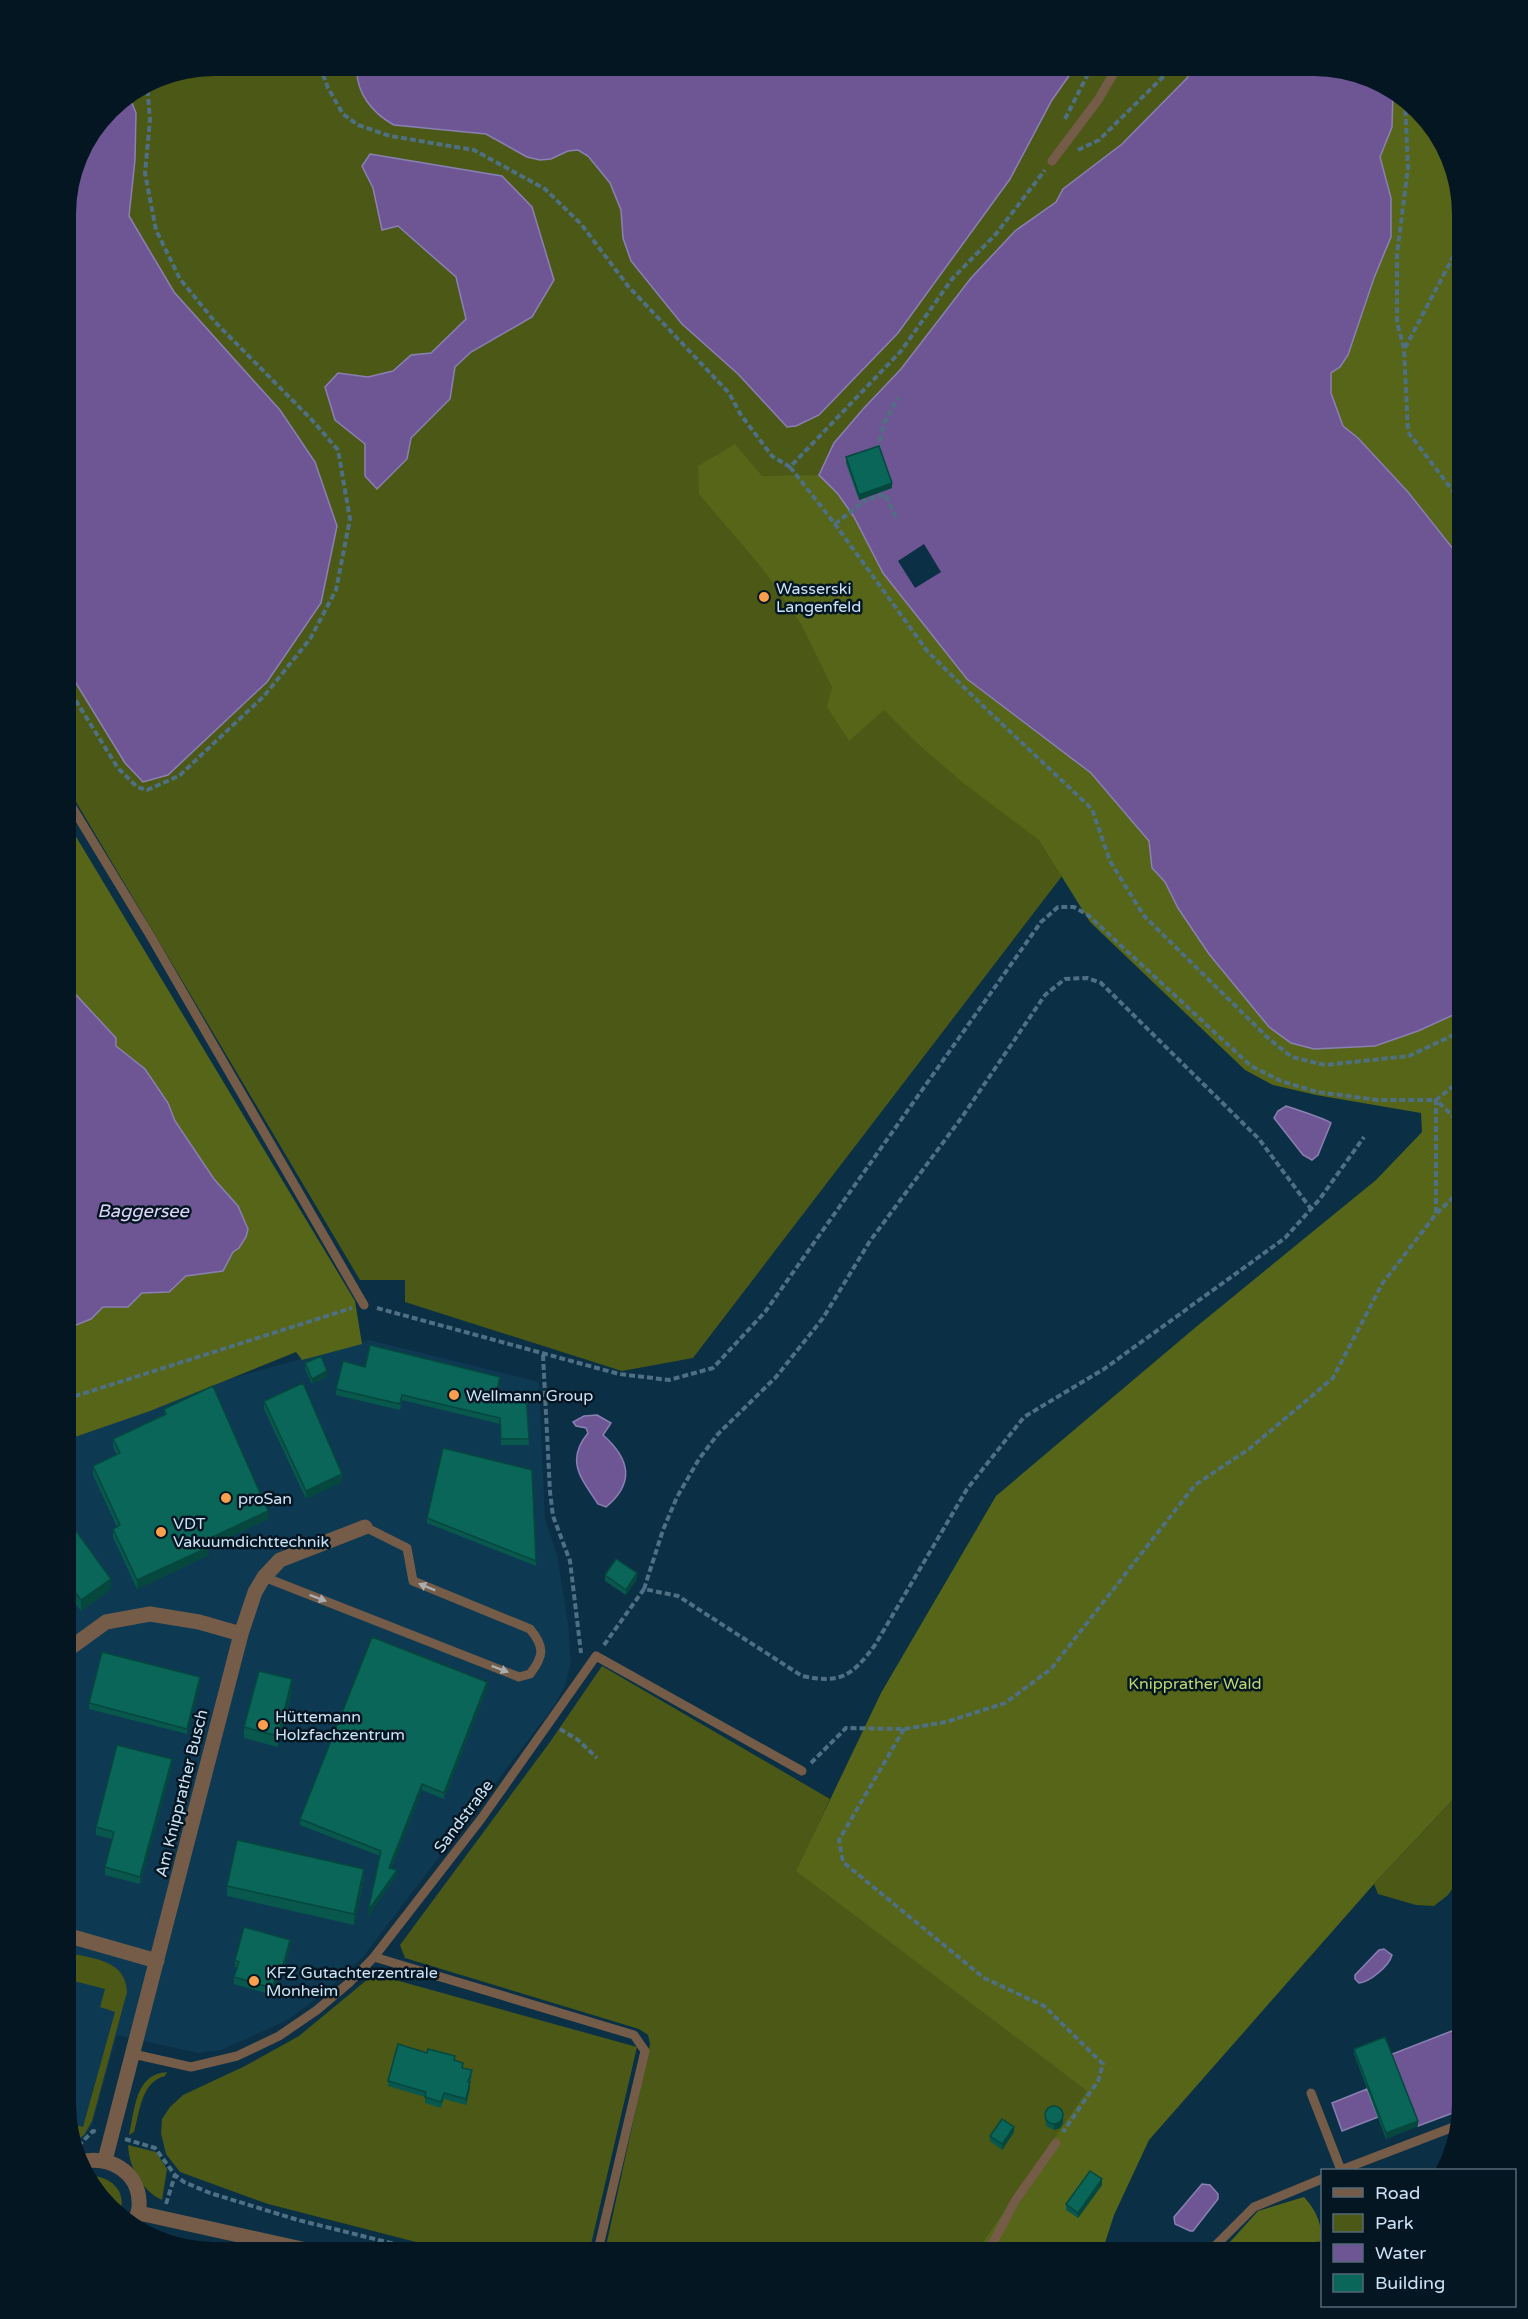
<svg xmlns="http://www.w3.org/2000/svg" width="1528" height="2319" font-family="'Varela Round',sans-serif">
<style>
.built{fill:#0e3953}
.green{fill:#4b5816}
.forest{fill:#566518}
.water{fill:#6e5695;stroke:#8a80b2;stroke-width:1.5}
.pier{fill:#0b2f45}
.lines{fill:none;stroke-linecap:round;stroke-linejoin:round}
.path{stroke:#4f6f83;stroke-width:4;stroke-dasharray:6 3;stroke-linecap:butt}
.service{stroke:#755c48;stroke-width:9}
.minor{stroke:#755c48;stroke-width:15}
.tertiary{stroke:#755c48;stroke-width:15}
.wall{fill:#08584d}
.shaded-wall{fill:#06473e}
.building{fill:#096659;stroke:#06473e;stroke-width:1.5}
.oneway{fill:#a9adb0}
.poi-dot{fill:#fa9f4e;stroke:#041622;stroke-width:2}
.labels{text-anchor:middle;stroke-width:5;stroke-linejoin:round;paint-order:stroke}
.poi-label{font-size:16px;fill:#cbe3f5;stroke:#041622;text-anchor:start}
.park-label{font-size:16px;fill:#c0d771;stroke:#041622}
.street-label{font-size:16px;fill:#cbe3f5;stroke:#041622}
.water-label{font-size:18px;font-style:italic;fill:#e1d5fb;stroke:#041622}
</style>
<rect width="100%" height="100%" fill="#0b2f45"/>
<path class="built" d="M369 1340 539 1382 545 1519 557 1555 568 1623 571 1662 565 1685 554 1706 363 1957 324 1993 286 2021 221 2050 198 2053 117 2035 92 2125 83 2138 76 2143 66 2105V1434L129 1407Z"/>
<path class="green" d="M214 66H1323L1396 91 1442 140 1462 214V1069L1436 1090 1275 1066 1062 876 693 1358 622 1371 405 1302V1280H360L66 785V205L77 157 110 109 158 77Z
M602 1666 830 1799 797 1871 1088 2091 975 2253H608L606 2246 650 2044 648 2035 639 2029 405 1958 400 1945 550 1742Z
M1462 1790V1874L1448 1895 1434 1906 1416 1905 1378 1894 1374 1884Z
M66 1952C92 1959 126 1959 127 1992L92 2121 84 2135 76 2141 71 2124 83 2127 115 2012 100 2007 105 1989 66 1979Z
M374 1974 637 2047 589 2253H459L268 2204 180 2172 166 2154 161 2133 162 2119 170 2107 183 2095 245 2066 299 2036Z
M167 2072 165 2076C141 2082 140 2112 134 2132L129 2135C135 2109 135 2074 167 2072Z
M128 2145 156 2152 167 2169 162 2200C141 2190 129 2167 128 2145Z
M89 2176C110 2175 129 2192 119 2214L86 2179Z"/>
<path class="forest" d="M1393 90 1442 140 1462 214V558L1408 491 1358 439 1343 426 1331 393V373L1340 367 1391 237V198L1380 157 1392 127Z
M735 444 762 476 819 475 838 494 854 517 883 573 967 679 1091 773 1149 841 1152 868 1165 882 1178 908 1209 954 1269 1027 1291 1043 1314 1049 1375 1046 1418 1031 1462 1011V1790L1374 1884 1149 2140 1114 2215 1104 2246 1072 2253H975L1087 2091 796 1871 881 1693 996 1496 1196 1327 1376 1180 1422 1132 1421 1113 1316 1095 1273 1085 1245 1070 1090 922 1039 840 962 782 917 743 884 710 849 741 827 707 832 687 801 624 762 568 699 494 698 466Z
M66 820 355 1301 362 1344 302 1360 296 1352 150 1411 66 1440V1329L91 1319 103 1307H128L142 1293 169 1291 186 1276 223 1271 233 1252 238 1206 214 1179 175 1121 168 1103 145 1070 116 1046 66 984Z
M1304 2197C1319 2213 1323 2229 1322 2251L1314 2253H1220L1258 2211Z"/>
<path class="water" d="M357 66H1076L1052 100 1010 179 898 333 819 415 796 426 787 427 738 374 682 324 631 261 623 238 621 210 610 183 588 156 578 150 568 151 551 159 540 160 527 157 486 134 394 125C372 113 355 92 357 66Z
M1193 66H1323L1393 90 1392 127 1380 157 1391 198V237L1374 278 1348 355 1340 367 1331 373V393L1343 426 1358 438 1408 492 1462 560V1011L1418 1031 1375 1046 1314 1049 1291 1043 1269 1027 1209 954 1178 908 1165 882 1152 868 1149 841 1091 773 967 679 883 573 854 517 838 494 819 475 834 443 864 408 901 369 971 278 1015 231 1056 202 1063 189 1122 144 1187 78Z
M129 96 136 113 135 160 129 216 174 292 280 410 315 462 337 526 321 603 267 682 168 775 143 782 125 763 66 667V205L77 157 110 109Z
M370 154 502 176 532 207 554 280 532 317 471 352 455 367 450 399 411 438 407 459 377 489 365 476V444L335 420 325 387 338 373 368 377 393 371 411 355 431 353 466 319 456 277 398 226 382 230 373 188 362 166Z
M66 984 116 1038V1046L145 1069 168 1103 175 1121 214 1179 238 1206 248 1229 246 1237 239 1248 233 1252 223 1271 186 1276 169 1292 142 1293 128 1307H103L91 1319 66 1329Z
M1286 1106C1295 1109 1326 1119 1331 1123L1318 1155 1312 1160 1303 1155 1274 1118 1278 1111Z
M597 1415 611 1423 603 1435C629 1458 636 1482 606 1507L598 1504C581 1478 565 1461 588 1433L586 1428 576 1426 573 1422 584 1416Z
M1384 1949 1392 1955C1389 1966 1370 1982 1359 1983L1355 1979V1975L1379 1950Z
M1462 2027 1461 2110 1418 2126 1390 2055Z
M1367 2089 1378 2117 1342 2131 1332 2103Z
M1202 2184 1210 2185 1218 2194V2199L1193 2231H1190L1175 2224 1174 2217Z"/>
<path class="pier" d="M924 544 941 572 915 588 898 561Z"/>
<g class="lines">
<path class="path" d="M320 66 328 88 343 114 358 125 390 136 474 150 545 189 581 224 628 286 729 393 741 415 772 456 790 467 901 351 952 279 996 234 1045 170
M1405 101 1408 168 1397 254V323L1404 348 1408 432 1462 503
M1065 119 1092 66
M1078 150 1099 140 1174 66
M1405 348 1462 240
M878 450 884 423 898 398
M790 467 835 524 928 652 984 707 1092 809 1110 861 1144 916 1269 1039 1292 1057 1325 1065 1409 1056 1462 1031
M864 498V501L885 494 896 517
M835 524 864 501
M66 685 118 768 137 787 147 790 179 776 264 696 310 639 336 590 350 519 338 450 312 420 216 323 180 279 156 230 145 173 150 120 147 84
M1436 1213V1100L1462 1125
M377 1308 619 1374 669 1380 713 1368 765 1312 1041 922 1058 907H1074L1088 915 1251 1066 1281 1081 1317 1092 1378 1100H1436L1462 1079
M543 1355 550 1492 553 1516 570 1561 581 1653
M66 1399 352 1308
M644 1589 663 1530 677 1497 699 1459 718 1434 776 1377 823 1318 870 1241 962 1117 1045 995 1065 979 1087 978 1101 983 1259 1139 1311 1209
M604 1645 644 1589 678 1596 802 1676C841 1684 852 1676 875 1645L967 1489 1024 1417 1104 1369 1285 1238 1319 1200 1364 1137
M560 1729 578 1740 597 1758
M904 1729 839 1840 843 1862 984 1978 1044 2006 1103 2064 1098 2081 1063 2132
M811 1763 846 1728 904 1729 946 1722 1005 1703 1051 1669 1195 1485 1249 1449 1333 1378 1382 1284 1436 1214 1462 1189
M125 2139 155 2148 175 2175 184 2182 210 2193 298 2220 431 2253
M78 2146 93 2131 97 2132
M166 2204 175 2175"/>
<path class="service" d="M1052 161 1098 100 1118 66
M66 797 151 937 364 1305
M264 1577 519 1677 530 1674C544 1656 545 1647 530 1629L413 1581 407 1548 365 1527
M374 1957 634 2035 645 2051 599 2246 601 2253
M133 2054 191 2067 237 2056 279 2036 317 2010 350 1982 374 1957 481 1819 596 1656 802 1771
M1311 2093 1341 2170
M1341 2170 1456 2126
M985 2253 994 2241 1015 2201 1056 2143
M1208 2253 1254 2207 1322 2179"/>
<path class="minor" d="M66 1651 106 1622 150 1614 199 1622 241 1634
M66 1935 157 1961
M105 2160 241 1634 255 1592 264 1577 280 1560 365 1527"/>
<path class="tertiary" d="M81 2162C108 2155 138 2171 139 2201 140 2211 136 2219 132 2228
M139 2213 320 2253"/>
</g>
<path class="wall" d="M846 457 892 488 859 500 846 463Z
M305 1363 327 1377 312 1384 305 1369Z
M365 1367 500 1383 498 1394 526 1392 529 1445H501L500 1424 402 1400 400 1410 336 1395V1389Z
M264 1401 342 1482 306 1499 264 1409Z
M164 1409 268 1519 209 1547V1555L137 1589 113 1537V1529L117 1527 93 1475V1466L117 1455 113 1447V1439L164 1415Z
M532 1470 536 1566 427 1523V1518Z
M66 1517 111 1589 81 1611 66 1591Z
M605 1575 637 1579 626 1595 605 1581Z
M200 1683 187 1734 89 1709V1703Z
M487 1688 444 1799 422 1790 391 1869 397 1875 368 1916 380 1856 300 1825V1819Z
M292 1690 278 1747 244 1738V1727Z
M172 1767 140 1884 105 1875V1867L112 1839 96 1835V1827Z
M364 1880 354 1925 227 1896V1886Z
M290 1947 281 1980 277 1979 272 1995 234 1984V1977L237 1968 235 1967V1960Z
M1354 2049 1418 2126 1386 2139 1354 2054Z
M455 2061 472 2076 470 2082V2088L466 2105 444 2099 441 2108 425 2103V2097L388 2086V2081Z
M1045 2114 1063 2123 1060 2128 1054 2130 1046 2126Z
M1014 2132 1002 2150 990 2141V2136Z
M1102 2185 1078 2218 1066 2210V2204Z"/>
<path class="shaded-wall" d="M892 483V488L859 500V495Z
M327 1371V1377L312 1384V1379Z
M500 1377V1383L496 1400V1394Z
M342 1474V1482L306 1499V1491Z
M268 1511V1519L209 1547V1555L137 1589V1580L206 1540Z
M637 1573V1579L626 1595V1590Z
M111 1579V1589L81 1611V1600Z
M200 1677V1683L187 1734V1729Z
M292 1679V1690L278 1747V1736Z
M487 1682V1688L444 1799V1793Z
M172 1759V1767L140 1884V1877Z
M422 1784V1790L389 1874V1868Z
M364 1869V1880L354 1925V1914Z
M397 1870V1875L368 1916V1911Z
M290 1940V1947L281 1980V1973Z
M277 1972V1979L272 1995V1988Z
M470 2082V2088L466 2105V2099Z
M1063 2117V2123L1060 2128 1054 2130V2124Z
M1418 2121V2126L1386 2139V2133Z
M1014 2127V2132L1002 2150V2144Z
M1102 2179V2185L1078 2218V2213Z"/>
<path class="building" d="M879 446 892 483 859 495 846 457Z
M370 1345 500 1377 496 1394 526 1392 529 1439H501L500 1418 402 1395 400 1404 336 1389 343 1361 365 1367Z
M321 1356 327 1371 312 1379 305 1363Z
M303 1383 342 1474 306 1491 264 1401Z
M213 1386 268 1511 206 1540 209 1547 137 1580 113 1529 120 1525 93 1466 120 1453 113 1439 166 1414 164 1409Z
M443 1448 532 1470 536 1561 427 1518Z
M66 1517 111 1579 81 1600 66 1580Z
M616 1559 637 1573 626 1590 605 1575Z
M372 1637 487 1682 444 1793 422 1784 389 1868 397 1870 368 1911 381 1851 300 1819Z
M102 1652 200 1677 187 1729 89 1703Z
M259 1671 292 1679 278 1736 244 1727Z
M117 1745 172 1759 140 1877 105 1867 114 1832 96 1827Z
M237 1840 364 1869 354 1914 227 1886Z
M244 1927 290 1940 281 1973 277 1972 272 1988 234 1977 239 1962 235 1960Z
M1385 2037 1418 2121 1386 2133 1354 2049Z
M398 2044 427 2053 428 2049 455 2056 454 2060 463 2063 462 2068 472 2070 468 2082H470L466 2099 444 2093 441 2102 425 2097 426 2092 388 2081Z
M1045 2115a9 9 0 1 1 18 0a9 9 0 1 1-18 0Z
M1002 2119 1014 2127 1002 2144 990 2136Z
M1090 2171 1102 2179 1078 2213 1066 2204Z"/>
<defs><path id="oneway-solid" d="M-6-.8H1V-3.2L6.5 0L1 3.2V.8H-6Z" transform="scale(1.5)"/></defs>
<g class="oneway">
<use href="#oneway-solid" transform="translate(427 1587) rotate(-158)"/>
<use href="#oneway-solid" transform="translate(318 1598) rotate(21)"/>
<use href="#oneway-solid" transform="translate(500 1669) rotate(21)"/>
</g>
<g class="poi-dot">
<circle cx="764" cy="597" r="6"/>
<circle cx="454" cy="1395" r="6"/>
<circle cx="226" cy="1498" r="6"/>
<circle cx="161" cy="1532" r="6"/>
<circle cx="263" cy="1725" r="6"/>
<circle cx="254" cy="1981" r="6"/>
</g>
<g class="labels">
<g class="poi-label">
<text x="776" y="594">Wasserski<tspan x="776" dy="18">Langenfeld</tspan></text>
<text x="466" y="1401">Wellmann Group</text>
<text x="238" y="1504">proSan</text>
<text x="173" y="1529">VDT<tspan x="173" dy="18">Vakuumdichttechnik</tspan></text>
<text x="275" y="1722">Hüttemann<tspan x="275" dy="18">Holzfachzentrum</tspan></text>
<text x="266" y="1978">KFZ Gutachterzentrale<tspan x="266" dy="18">Monheim</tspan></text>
</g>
<g class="park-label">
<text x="1195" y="1689">Knipprather Wald</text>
</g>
<g class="street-label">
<text transform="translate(181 1793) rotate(-76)" y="6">Am Knipprather Busch</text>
<text transform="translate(463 1816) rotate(-53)" y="6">Sandstraße</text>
</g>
<g class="water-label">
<text x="143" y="1217">Baggersee</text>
</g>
</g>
<path d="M0 0H1528V2319H0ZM214 76H1314A138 138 0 0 1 1452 214V2104A138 138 0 0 1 1314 2242H214A138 138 0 0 1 76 2104V214A138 138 0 0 1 214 76Z" fill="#041622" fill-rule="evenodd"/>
<rect x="1321" y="2169" width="195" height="138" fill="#041622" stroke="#546876" stroke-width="1.5"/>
<rect x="1333" y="2188" width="30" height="9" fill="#755c48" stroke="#546876" stroke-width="1.5"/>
<text x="1375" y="2199" font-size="18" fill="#cbe3f5">Road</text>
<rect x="1333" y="2214" width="30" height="18" fill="#4b5816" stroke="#546876" stroke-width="1.5"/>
<text x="1375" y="2229" font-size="18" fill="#cbe3f5">Park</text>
<rect x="1333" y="2244" width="30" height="18" fill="#6e5695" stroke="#546876" stroke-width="1.5"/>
<text x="1375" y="2259" font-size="18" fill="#cbe3f5">Water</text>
<rect x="1333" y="2274" width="30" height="18" fill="#096659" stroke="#546876" stroke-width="1.5"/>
<text x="1375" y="2289" font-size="18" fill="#cbe3f5">Building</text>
</svg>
